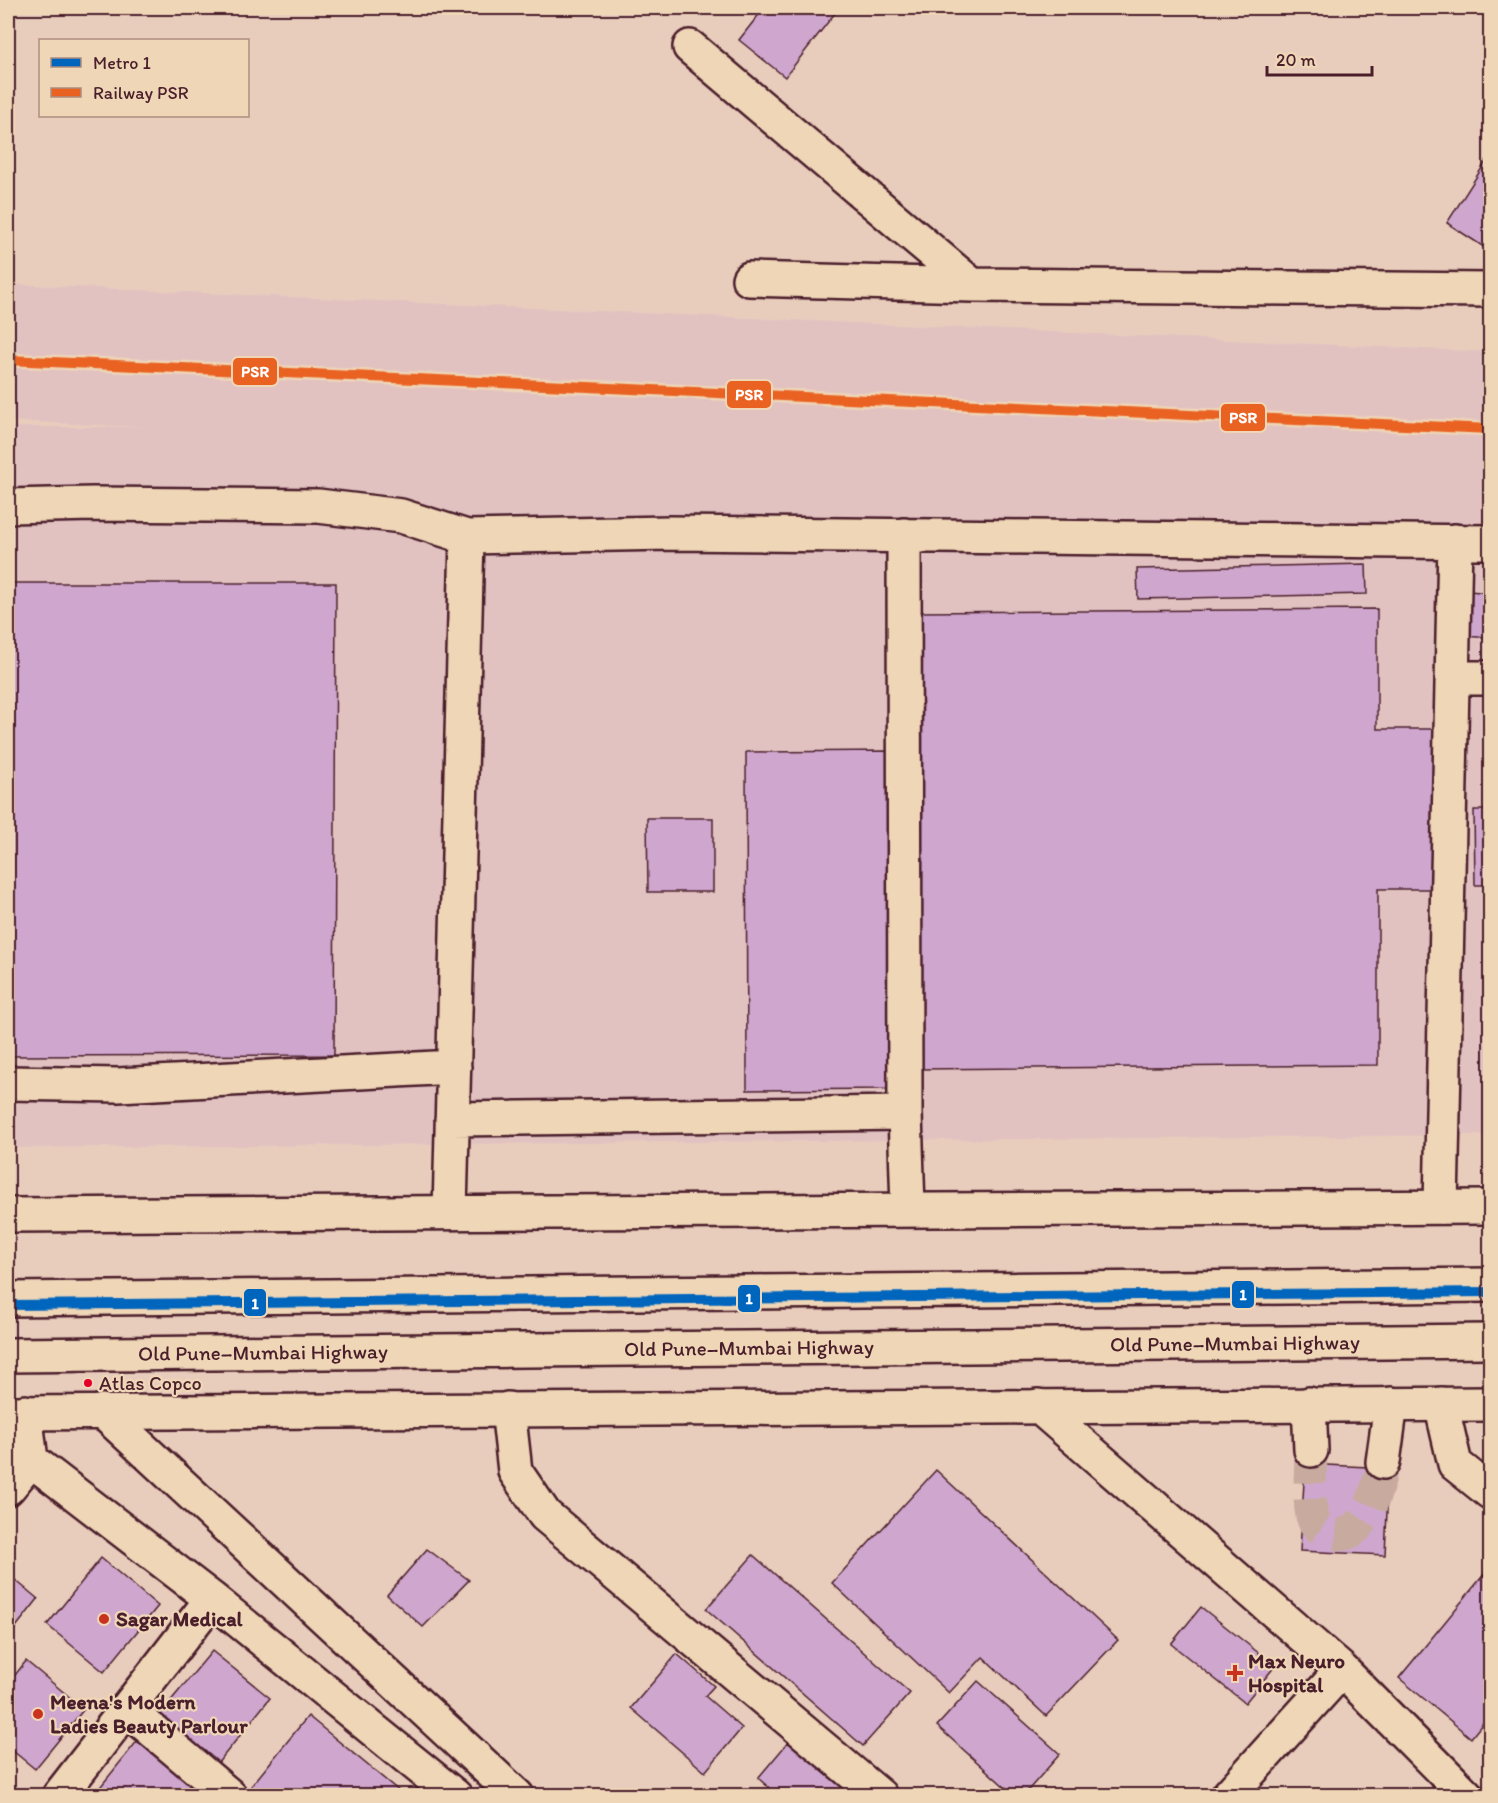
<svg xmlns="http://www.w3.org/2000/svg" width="1498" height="1803" font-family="Itim,sans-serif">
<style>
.built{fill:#e1c2c1}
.building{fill:#cfa7ce;stroke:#4a1f2b;stroke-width:1.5}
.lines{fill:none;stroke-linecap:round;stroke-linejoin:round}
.minor-tunnel{stroke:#c9aa9f;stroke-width:33;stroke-dasharray:33 16;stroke-linecap:butt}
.minor-casing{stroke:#4a1f2b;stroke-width:38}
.major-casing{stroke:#4a1f2b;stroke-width:38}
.highway-casing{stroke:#4a1f2b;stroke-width:38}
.minor{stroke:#efd6b7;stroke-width:33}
.major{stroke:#efd6b7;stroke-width:33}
.highway{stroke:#efd6b7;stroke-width:33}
.rail-1-casing{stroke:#efd6b7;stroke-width:15}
.rail-1{stroke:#ea6222;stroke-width:10}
.metro-1-casing{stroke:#efd6b7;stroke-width:15}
.metro-1{stroke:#0065bd;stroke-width:10}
.bus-dot{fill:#e4002b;stroke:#efd6b7;stroke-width:2}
.poi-dot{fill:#c8321e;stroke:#efd6b7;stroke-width:2}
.labels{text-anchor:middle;stroke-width:4.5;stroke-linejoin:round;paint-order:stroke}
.bus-label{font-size:20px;fill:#4a1f2b;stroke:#efd6b7;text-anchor:start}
.street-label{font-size:21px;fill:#4a1f2b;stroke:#efd6b7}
.poi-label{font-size:21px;font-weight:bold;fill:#4a1f2b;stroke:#efd6b7;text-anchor:start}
.line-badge{stroke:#efd6b7;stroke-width:2}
.badge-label{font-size:16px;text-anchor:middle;font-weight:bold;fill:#fff}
</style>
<rect width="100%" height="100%" fill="#e9cdbc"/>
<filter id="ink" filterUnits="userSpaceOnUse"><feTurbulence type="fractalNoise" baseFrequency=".0167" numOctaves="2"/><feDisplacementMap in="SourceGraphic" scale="12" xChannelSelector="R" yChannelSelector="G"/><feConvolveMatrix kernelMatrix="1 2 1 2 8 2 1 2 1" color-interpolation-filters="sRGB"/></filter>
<g filter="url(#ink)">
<path class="built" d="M8 284 1490 352V1135L8 1148V427H142L8 421Z"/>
<path class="building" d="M704 8H716L711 14Z
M764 8H839L785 77 739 40Z
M1487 160 1490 162V251L1447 223Z
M1366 564 1367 594 1138 599 1137 569Z
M8 583H336L334 1055 8 1056Z
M1469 591 1490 593V638L1464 636Z
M1377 609V729H1436V889H1378V1065L919 1069 918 612Z
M889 751 890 1089 747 1090 746 752Z
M1474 810H1490V885H1475Z
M647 818H713V892H648Z
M1305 1464 1389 1468 1385 1555 1300 1551Z
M936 1470 1118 1640 1046 1716 983 1657 949 1693 832 1583Z
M427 1549 469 1580 423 1627 387 1595Z
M753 1555 910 1693 863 1746 706 1609Z
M101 1558 158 1606 104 1672 47 1625Z
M1490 1567V1714L1471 1738 1399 1678Z
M8 1574 38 1599 8 1637Z
M1201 1607 1275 1666 1245 1703 1171 1644Z
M212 1651 270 1698 213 1769 154 1721Z
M677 1654 714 1686 705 1696 742 1728 705 1772 631 1708Z
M26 1661 84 1709 35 1769 8 1747V1684Z
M978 1681 1060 1754 1023 1796H1015L937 1726Z
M308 1716 405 1796H255L248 1790Z
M138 1740 194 1786 186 1796H93Z
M790 1740 854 1796H773L775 1793 758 1778Z"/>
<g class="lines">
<path class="minor-tunnel" d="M1311 1450C1311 1471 1308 1495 1312 1516 1314 1524 1320 1529 1327 1532 1365 1548 1378 1487 1383 1462"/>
<g class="minor-casing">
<path id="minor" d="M690 47 972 285 1490 290
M749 279 972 285
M8 506 93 504 318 506 401 516 467 537 670 533 1490 542
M904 535 905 1113 908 1209
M1452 678H1490
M8 1083 118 1085 454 1067
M452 1119 905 1113
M1441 1207 1455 541
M450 1211 467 537
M1309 1404 1311 1450
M1441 1404 1455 1464 1490 1492
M1038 1406 1342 1670 1467 1796
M508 1409 515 1471 545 1515 880 1796
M102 1411 517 1796
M31 1460 212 1599 455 1796
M1383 1462 1391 1404
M8 1488 31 1460 25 1412
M127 1709 230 1796
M59 1796 212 1599
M1228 1796 1342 1670"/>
</g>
<g class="major-casing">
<path id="major" d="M8 1215 1490 1207
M8 1413 1490 1404"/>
</g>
<g class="highway-casing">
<g id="highway">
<path d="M8 1299 1490 1285"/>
<path id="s1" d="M8 1355 1490 1341"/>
</g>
</g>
<use href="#minor" class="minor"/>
<use href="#major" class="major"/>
<use href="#highway" class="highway"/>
<g class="rail-1-casing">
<path id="rail-1" d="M8 360 1490 429"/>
</g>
<use href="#rail-1" class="rail-1"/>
<g class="metro-1-casing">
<path id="metro-1" d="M8 1305 1490 1292"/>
</g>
<use href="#metro-1" class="metro-1"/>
</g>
</g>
<circle class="bus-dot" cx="88" cy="1383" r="5"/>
<g class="poi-dot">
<circle cx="104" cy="1619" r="6"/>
<path d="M1232 1664h6v6h6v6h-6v6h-6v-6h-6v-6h6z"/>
<circle cx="38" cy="1714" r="6"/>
</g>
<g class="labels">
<g class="bus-label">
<text x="99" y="1390">Atlas Copco</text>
</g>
<g class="street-label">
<text dy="7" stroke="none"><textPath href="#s1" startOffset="1227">Old Pune–Mumbai Highway</textPath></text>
<text dy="7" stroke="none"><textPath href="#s1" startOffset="741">Old Pune–Mumbai Highway</textPath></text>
<text dy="7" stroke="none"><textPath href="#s1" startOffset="255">Old Pune–Mumbai Highway</textPath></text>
</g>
<g class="poi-label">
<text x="116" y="1626">Sagar Medical</text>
<text x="1248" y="1668">Max Neuro<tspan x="1248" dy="24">Hospital</tspan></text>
<text x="50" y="1709">Meena's Modern<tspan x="50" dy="24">Ladies Beauty Parlour</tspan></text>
</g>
</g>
<g class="line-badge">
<rect x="232" y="357" width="46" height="29" rx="6" fill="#ea6222"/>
<rect x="726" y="380" width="46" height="29" rx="6" fill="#ea6222"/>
<rect x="1220" y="403" width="46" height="29" rx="6" fill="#ea6222"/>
<rect x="1231" y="1280" width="24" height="29" rx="6" fill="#0065bd"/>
<rect x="737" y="1284" width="24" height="29" rx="6" fill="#0065bd"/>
<rect x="243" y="1288" width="24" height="29" rx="6" fill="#0065bd"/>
</g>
<g class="badge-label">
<text x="255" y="377">PSR</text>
<text x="749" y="400">PSR</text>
<text x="1243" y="423">PSR</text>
<text x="1243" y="1300">1</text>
<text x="749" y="1304">1</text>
<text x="255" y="1309">1</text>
</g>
<rect width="1498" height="1803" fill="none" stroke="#efd6b7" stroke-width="30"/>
<rect x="15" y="15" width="1468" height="1773" fill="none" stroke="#4a1f2b" stroke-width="2" filter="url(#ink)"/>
<rect x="39" y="39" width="210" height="78" fill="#efd6b7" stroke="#ad8d7f" stroke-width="1.5"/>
<rect x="51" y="58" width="30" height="9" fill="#0065bd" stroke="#ad8d7f" stroke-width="1.5"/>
<text x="93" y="69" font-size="18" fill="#4a1f2b">Metro 1</text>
<rect x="51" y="88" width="30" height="9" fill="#ea6222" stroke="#ad8d7f" stroke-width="1.5"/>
<text x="93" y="99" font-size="18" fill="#4a1f2b">Railway PSR</text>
<path d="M1267 66v9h105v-9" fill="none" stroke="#4a1f2b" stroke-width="3"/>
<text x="1276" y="66" font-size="18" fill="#4a1f2b" stroke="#efd6b7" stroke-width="4.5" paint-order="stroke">20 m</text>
</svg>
